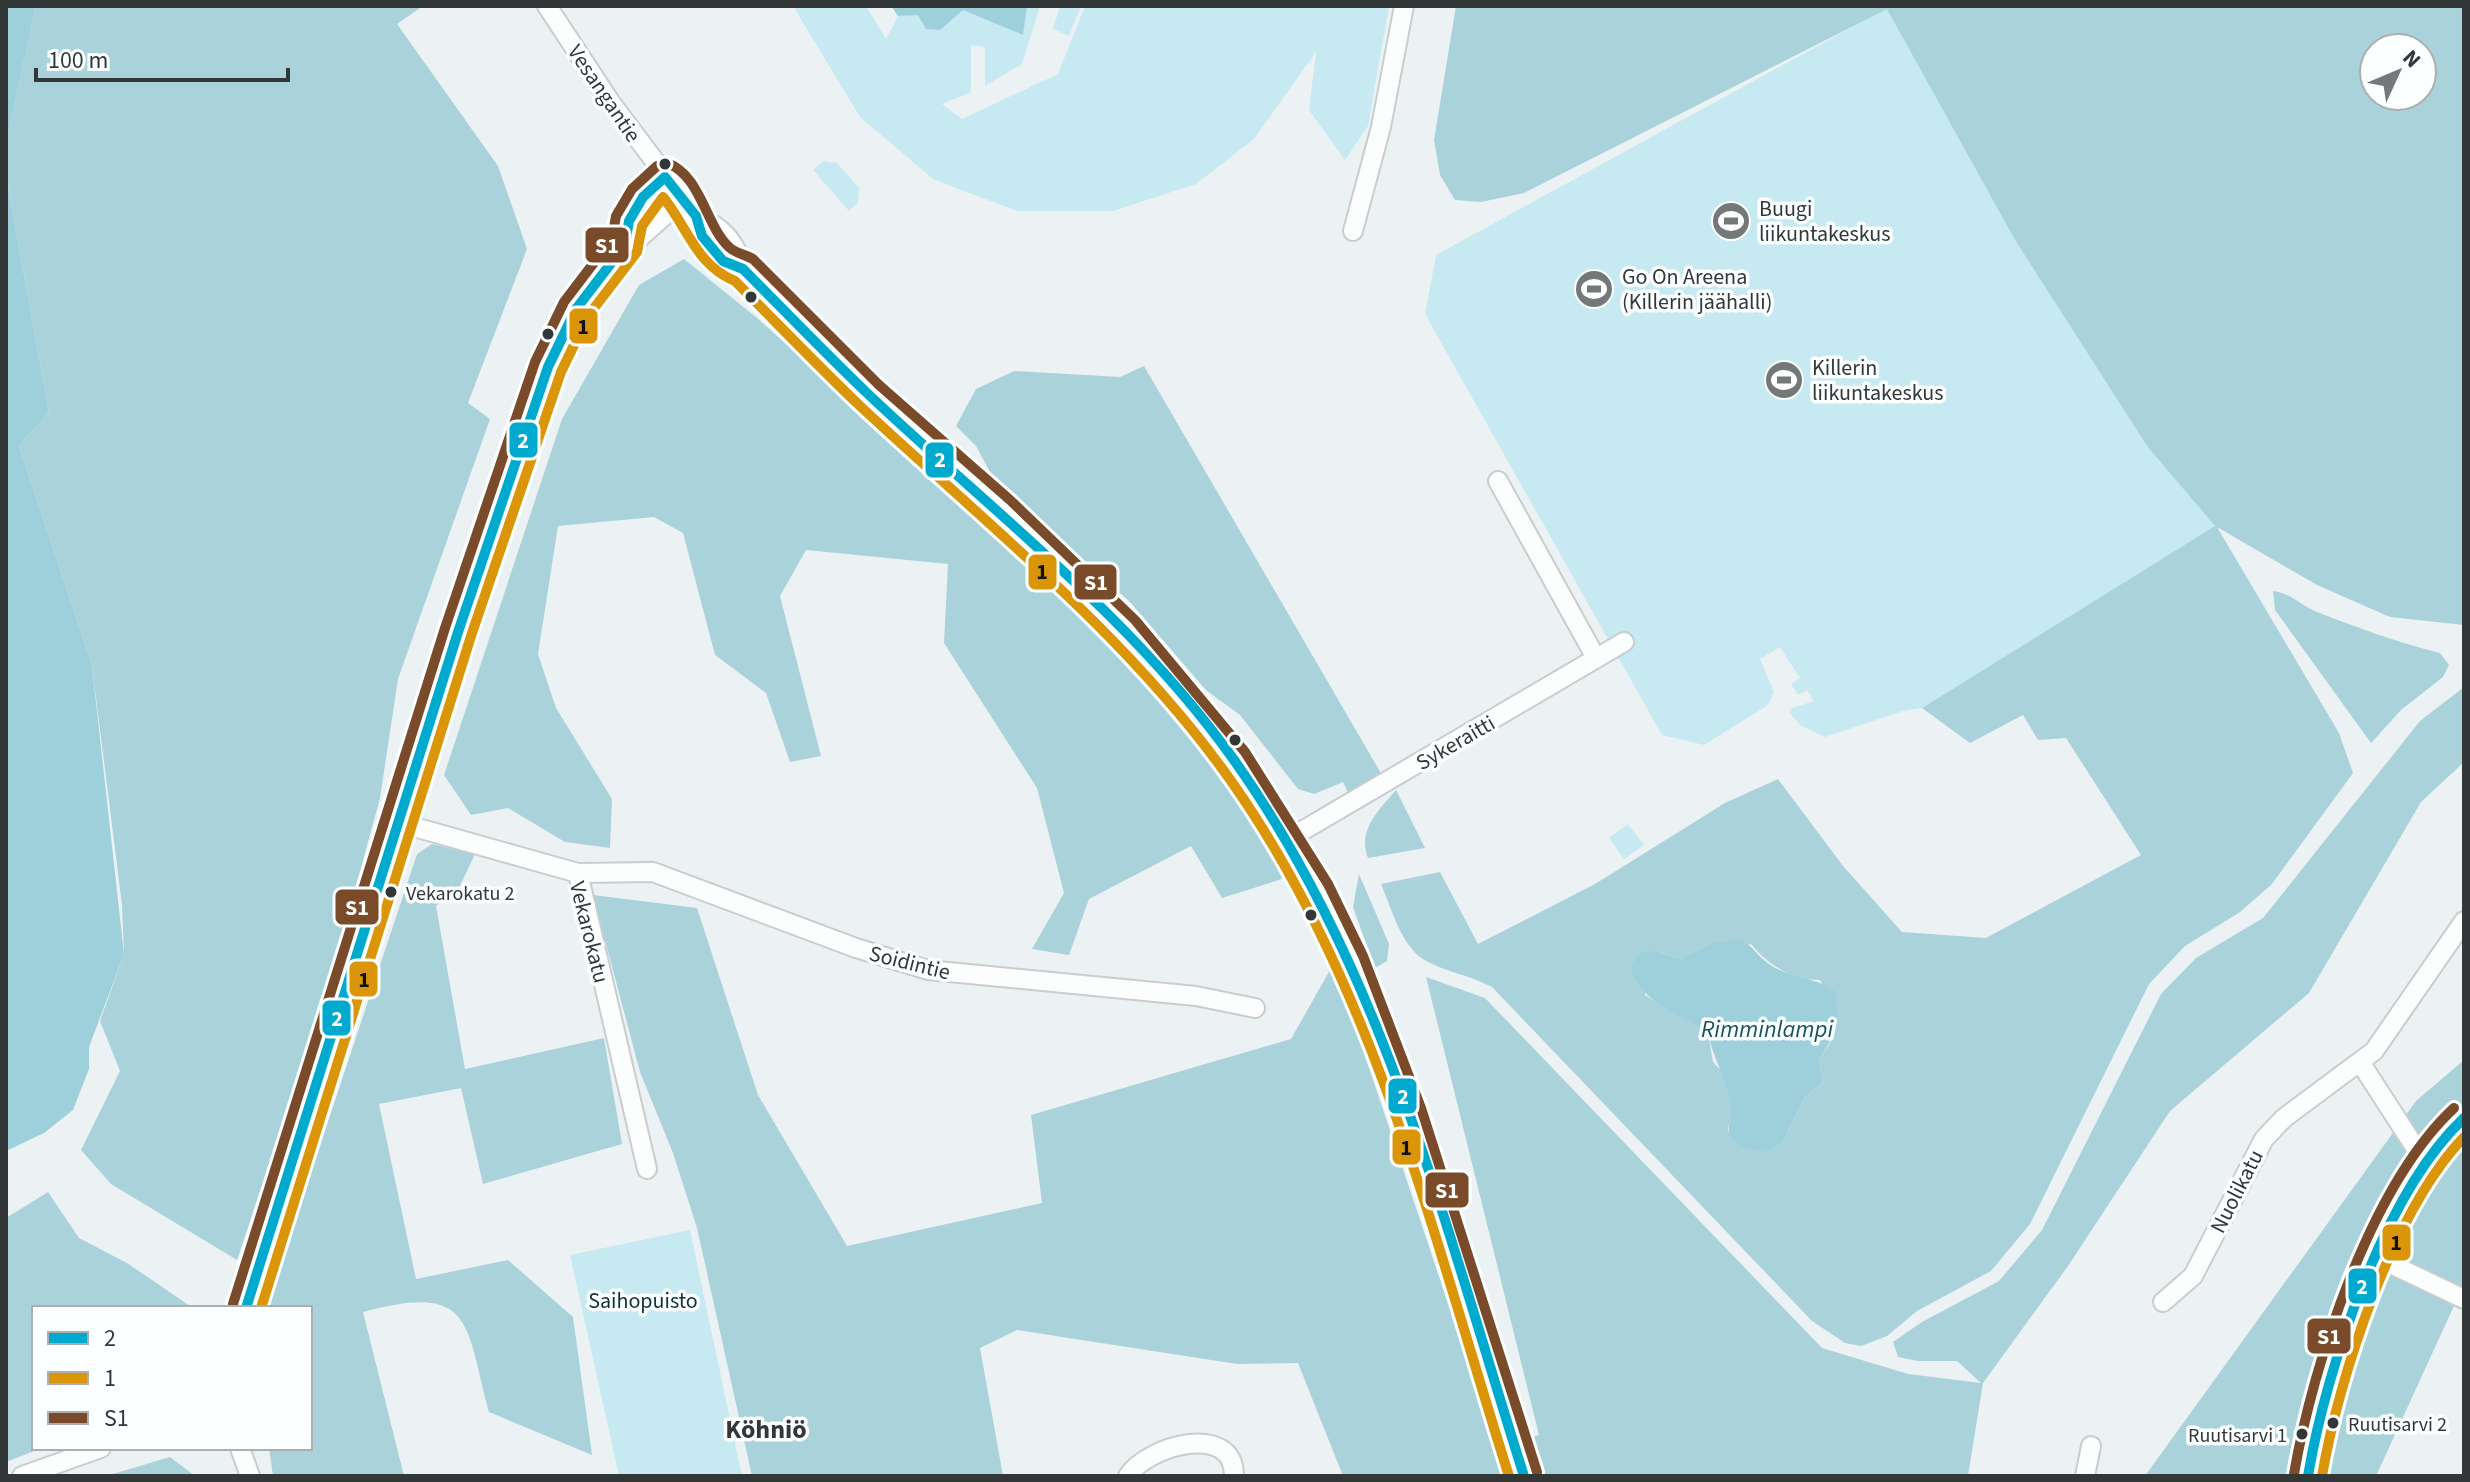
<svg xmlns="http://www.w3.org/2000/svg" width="2470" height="1482" font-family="'Source Sans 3',sans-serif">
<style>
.green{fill:#c7e9f1}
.forest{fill:#aad2db;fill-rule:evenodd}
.water{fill:#9ed0dc}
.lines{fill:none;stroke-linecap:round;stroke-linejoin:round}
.minor-casing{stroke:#c8cdce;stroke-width:22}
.minor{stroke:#fcfdfd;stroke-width:18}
.bus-1-casing{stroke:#fcffff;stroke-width:16}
.bus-2-casing{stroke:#fcffff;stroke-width:16}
.bus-3-casing{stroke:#fcffff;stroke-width:16}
.bus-1{stroke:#00a9ce;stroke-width:10}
.bus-2{stroke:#da9508;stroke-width:10}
.bus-3{stroke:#7a4b2a;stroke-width:10}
.bus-dot{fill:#333738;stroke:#fcffff;stroke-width:3}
.labels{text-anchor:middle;stroke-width:7;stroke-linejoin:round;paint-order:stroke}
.bus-label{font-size:20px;fill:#333738;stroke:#fcffff;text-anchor:start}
.street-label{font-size:22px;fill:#333738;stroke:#fcffff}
.poi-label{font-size:22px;fill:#333738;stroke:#fcffff;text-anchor:start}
.park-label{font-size:22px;fill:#0f3239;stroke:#fcffff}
.water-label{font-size:24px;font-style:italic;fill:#17525e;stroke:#fcffff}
.quarter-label{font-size:26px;font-weight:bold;fill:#333738;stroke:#fcffff}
.line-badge{stroke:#fcffff;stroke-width:3}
.badge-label{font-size:22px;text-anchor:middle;font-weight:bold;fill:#fff}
.pale-badge-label{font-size:22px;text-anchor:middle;font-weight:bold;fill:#111}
</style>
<rect width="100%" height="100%" fill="#ecf2f3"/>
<path class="green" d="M793 6H866L886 39 898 16 963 10 1023 35 1026 6H1040L1022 64 985 86V47L971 45V92L942 104 962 119 1058 74 1085 6H1389L1368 126 1345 160 1309 110 1316 52 1254 139 1196 184 1113 211H1017L933 179 860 117Z
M1060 6H1081L1069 36 1053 29Z
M1887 8 2015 240 2147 446 2216 526 1922 708 1903 711 1825 737 1800 725 1790 713 1792 708 1814 701 1807 690 1798 695 1791 684 1800 678 1780 647 1760 659 1774 692 1768 705 1704 745 1662 735 1425 314 1436 255Z
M823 161 837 163 859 188 858 203 849 211 813 170Z
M1628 824 1644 845 1624 859 1609 838Z
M690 1230 742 1476H619L570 1255Z"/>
<path class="forest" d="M36 6H423L397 24 498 166 527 249 468 403 490 419 398 679 380 798 330 982 237 1260 111 1184 81 1150 120 1071 100 1021 124 954 122 905 92 666 19 446 49 412 6 176V144Z
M1456 6H2464V625L2390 617 2317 585 2217 527 2339 733 2353 773 2272 884 2240 912 2185 946 2149 984 2030 1224 1991 1271 1917 1311 1887 1336 1861 1346 1845 1343 1812 1321 1492 987C1471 976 1447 972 1426 961 1401 947 1392 909 1381 884L1440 872 1478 944 1595 884 1725 803 1778 779 1843 866 1902 932 1986 938 2141 855 2066 738 2038 740 2023 715 1970 743 1922 708 2215 526 2147 446 2015 240 1887 9 1524 193 1481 202 1455 200 1440 175 1434 140ZM2374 48H2422V96H2374ZM1751 944C1768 965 1792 980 1820 980 1840 1018 1844 1023 1819 1060L1823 1083 1805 1097 1783 1142 1734 1141 1728 1130 1731 1109 1725 1075 1713 1062 1708 1033 1645 995 1656 951 1682 959Z
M684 259 757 318 1113 636 1173 702 1217 764 1269 841 1282 879 1222 898 1191 846 1089 899 1069 955 1032 949 1064 893 1037 788 944 643 948 564 806 550 780 596 821 756 790 762 766 693 715 655 683 533 654 517 558 526 538 654 556 708 612 799 610 848 565 842 508 808 471 815 444 775 562 419 639 285Z
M1144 366 1382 775 1349 794 1343 782 1314 794 1298 789 1240 715 1206 690 1130 602 995 481 976 446 956 426 976 389 1014 371 1120 377Z
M2273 591C2291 593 2300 605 2317 612 2358 628 2397 642 2440 653L2449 665 2443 677 2401 710 2371 743 2275 610Z
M2464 687V762L2421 802 2309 993 2170 1111 2068 1266 1983 1383 1968 1476H1343L1298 1363 1237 1364 1017 1330 980 1348 1003 1476H752L697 1228 673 1153 640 1072 593 895 697 908 758 1095 847 1246 1042 1203 1031 1115 1291 1039 1334 963 1497 1450 1539 1435 1426 977 1485 998 1822 1348 1908 1374 1981 1383 1957 1361H1918L1898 1357 1893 1342 1922 1322 1999 1281 2042 1230 2161 994 2196 958 2263 918 2420 721Z
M1396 790 1425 848 1368 858C1357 830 1379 810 1396 790Z
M432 844 475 854 459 888 436 906 465 1069 604 1038 622 1144 483 1184 461 1088 379 1104 416 1279 508 1260 573 1317 592 1455 489 1412C465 1323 474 1282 363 1312L404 1476H273L269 1448H310V1308H266L417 854Z
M1359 874 1389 944 1387 961 1375 968 1353 907Z
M2464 1060V1284L2376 1476H2145L2416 1101Z
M48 1192 79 1238 127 1263 193 1308H34V1448H42L6 1462V1218Z
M170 1457 195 1476H106Z"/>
<path class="water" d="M6 6H36L6 144Z
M891 6H1027L1023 35 963 10 940 30 926 29 918 15 898 16Z
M6 176 49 412 19 446 92 666 124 954 89 1047V1069L73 1110 44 1133 6 1151Z
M1739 940C1753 945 1754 952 1764 960 1785 979 1814 976 1835 991 1840 1021 1835 1035 1819 1060L1823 1083 1805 1097 1783 1142 1764 1152C1755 1149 1742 1148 1734 1141 1724 1131 1732 1117 1730 1105 1727 1078 1713 1059 1708 1033 1680 1015 1636 1000 1631 966L1640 953 1656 951 1682 959 1714 943Z"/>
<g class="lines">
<g class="minor-casing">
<path id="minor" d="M547 6 611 103 696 216C703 243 717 259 743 269L869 395 1001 511 1125 630 1233 759 1316 891 1350 961 1408 1112 1524 1476
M696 216C722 226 736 242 743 269
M1353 231 1381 127 1404 6
M625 245C626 215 643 196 665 177
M1498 481 1596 658
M400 823 578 873 647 1169
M1285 841 1624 642
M578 873 653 872 856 948 928 970 1196 996 1255 1008
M2360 1062 2413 1144 2429 1157
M2376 1257 2464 1299
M2163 1302 2193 1276 2264 1139 2284 1118 2374 1051 2464 921
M246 1308 458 632 548 367 576 309 609 264 625 245 636 241 683 199
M240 1448 250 1476
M22 1476 101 1448
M1128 1476C1147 1446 1234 1421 1234 1476
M2085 1476 2091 1446
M2308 1476C2321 1385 2352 1305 2393 1223 2412 1185 2431 1146 2464 1118"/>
</g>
<use href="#minor" class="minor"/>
<g class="bus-1-casing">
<path id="bus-1" d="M665 177 696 216 702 236 723 261 743 269C785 311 826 354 868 394 994 513 1133 618 1234 760 1385 972 1446 1231 1524 1476
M246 1308 458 632 548 367 576 309 625 245 629 221 643 197 665 177
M2308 1476C2326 1369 2384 1193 2464 1118"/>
</g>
<g class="bus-2-casing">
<path id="bus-2" d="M261 1308 471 636 561 372 588 316 637 252 642 226 663 197C688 228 696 265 735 281 776 322 817 365 859 405 984 522 1119 628 1221 767 1372 972 1433 1237 1509 1476
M2322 1476C2339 1376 2393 1211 2464 1137"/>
</g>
<g class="bus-3-casing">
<path id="bus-3" d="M233 1304 445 628 535 362 564 302 612 239 616 216 632 189 657 166 667 163C702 176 705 226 730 248 736 253 746 255 753 259L879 385 1010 500 1135 620 1245 752 1328 884 1363 956 1421 1108 1537 1472
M2294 1474C2313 1363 2371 1185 2454 1108"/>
</g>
<use href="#bus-1" class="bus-1"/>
<use href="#bus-2" class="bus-2"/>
<use href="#bus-3" class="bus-3"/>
</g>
<defs>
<g id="stadium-disc" transform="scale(2)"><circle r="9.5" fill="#747879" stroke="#fcffff"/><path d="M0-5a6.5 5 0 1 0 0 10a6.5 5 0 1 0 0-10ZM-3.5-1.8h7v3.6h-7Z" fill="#fff"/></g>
</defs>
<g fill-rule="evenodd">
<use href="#stadium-disc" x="1731" y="221"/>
<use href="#stadium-disc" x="1594" y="289"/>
<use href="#stadium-disc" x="1784" y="380"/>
</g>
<g class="bus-dot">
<circle cx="665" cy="164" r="7"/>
<circle cx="751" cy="297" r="7"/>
<circle cx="548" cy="334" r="7"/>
<circle cx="1235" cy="740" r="7"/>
<circle cx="391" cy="892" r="7"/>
<circle cx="1311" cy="915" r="7"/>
<circle cx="2333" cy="1423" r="7"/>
<circle cx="2302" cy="1434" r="7"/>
</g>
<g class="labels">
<g class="bus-label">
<text x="406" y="900">Vekarokatu 2</text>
<text x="2348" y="1431">Ruutisarvi 2</text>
<text x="2287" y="1442" text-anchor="end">Ruutisarvi 1</text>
</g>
<g class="street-label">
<text transform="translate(605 93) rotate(56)" y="8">Vesangantie</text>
<text transform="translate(1455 742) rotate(-30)" y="8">Sykeraitti</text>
<text transform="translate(590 932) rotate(76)" y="8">Vekarokatu</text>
<text transform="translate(910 962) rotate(14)" y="8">Soidintie</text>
<text transform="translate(2236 1191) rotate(-63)" y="8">Nuolikatu</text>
</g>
<g class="poi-label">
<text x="1759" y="216">Buugi<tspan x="1759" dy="25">liikuntakeskus</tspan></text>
<text x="1622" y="284">Go On Areena<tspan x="1622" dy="25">(Killerin jäähalli)</tspan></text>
<text x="1812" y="375">Killerin<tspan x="1812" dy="25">liikuntakeskus</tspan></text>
</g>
<g class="park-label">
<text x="643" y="1308">Saihopuisto</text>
</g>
<g class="water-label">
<text x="1767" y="1037">Rimminlampi</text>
</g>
<g class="quarter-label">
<text x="766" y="1438">Köhniö</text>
</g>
</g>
<g class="line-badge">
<rect x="584" y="226" width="46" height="38" rx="8" fill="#7a4b2a"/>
<rect x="568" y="307" width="31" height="38" rx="8" fill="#da9508"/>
<rect x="508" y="421" width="31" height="38" rx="8" fill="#00a9ce"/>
<rect x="924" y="441" width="31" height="38" rx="8" fill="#00a9ce"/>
<rect x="1027" y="553" width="31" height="38" rx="8" fill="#da9508"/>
<rect x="1073" y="563" width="45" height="38" rx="8" fill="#7a4b2a"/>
<rect x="334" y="888" width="46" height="38" rx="8" fill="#7a4b2a"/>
<rect x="348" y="960" width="31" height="38" rx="8" fill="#da9508"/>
<rect x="321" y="999" width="31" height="38" rx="8" fill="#00a9ce"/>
<rect x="1387" y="1077" width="31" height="38" rx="8" fill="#00a9ce"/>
<rect x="1391" y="1128" width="31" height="38" rx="8" fill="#da9508"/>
<rect x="1424" y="1171" width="46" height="38" rx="8" fill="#7a4b2a"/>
<rect x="2381" y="1223" width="31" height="39" rx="8" fill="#da9508"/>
<rect x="2347" y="1267" width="31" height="38" rx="8" fill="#00a9ce"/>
<rect x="2306" y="1317" width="46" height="38" rx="8" fill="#7a4b2a"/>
</g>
<g class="badge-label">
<text x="607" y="253">S1</text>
<text x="523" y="448">2</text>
<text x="940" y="467">2</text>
<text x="1096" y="590">S1</text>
<text x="357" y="915">S1</text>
<text x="337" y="1026">2</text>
<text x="1403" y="1104">2</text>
<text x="1447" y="1198">S1</text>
<text x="2362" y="1294">2</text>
<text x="2329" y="1344">S1</text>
</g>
<g class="pale-badge-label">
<text x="583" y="334">1</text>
<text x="1042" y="579">1</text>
<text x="364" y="987">1</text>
<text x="1406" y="1155">1</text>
<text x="2396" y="1250">1</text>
</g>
<rect width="2470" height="1482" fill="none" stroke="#333738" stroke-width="16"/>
<rect x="32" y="1306" width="280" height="144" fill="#fcffff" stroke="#acafaf" stroke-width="2"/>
<rect x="48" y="1332" width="40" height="12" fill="#00a9ce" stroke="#acafaf" stroke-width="2"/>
<text x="104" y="1346" font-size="24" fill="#333738">2</text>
<rect x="48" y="1372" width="40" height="12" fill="#da9508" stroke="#acafaf" stroke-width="2"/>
<text x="104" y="1386" font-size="24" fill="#333738">1</text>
<rect x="48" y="1412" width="40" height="12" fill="#7a4b2a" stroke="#acafaf" stroke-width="2"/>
<text x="104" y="1426" font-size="24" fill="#333738">S1</text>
<g transform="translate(2398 72) rotate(46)"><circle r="38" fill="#fcffff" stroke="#acafaf" stroke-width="2"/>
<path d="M0-6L14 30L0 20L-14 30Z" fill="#747879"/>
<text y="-12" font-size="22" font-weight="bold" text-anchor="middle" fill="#333738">N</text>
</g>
<path d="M36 68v12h252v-12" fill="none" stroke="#333738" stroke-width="4"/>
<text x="48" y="68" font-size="24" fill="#333738" stroke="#fcffff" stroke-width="6" paint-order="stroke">100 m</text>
</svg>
